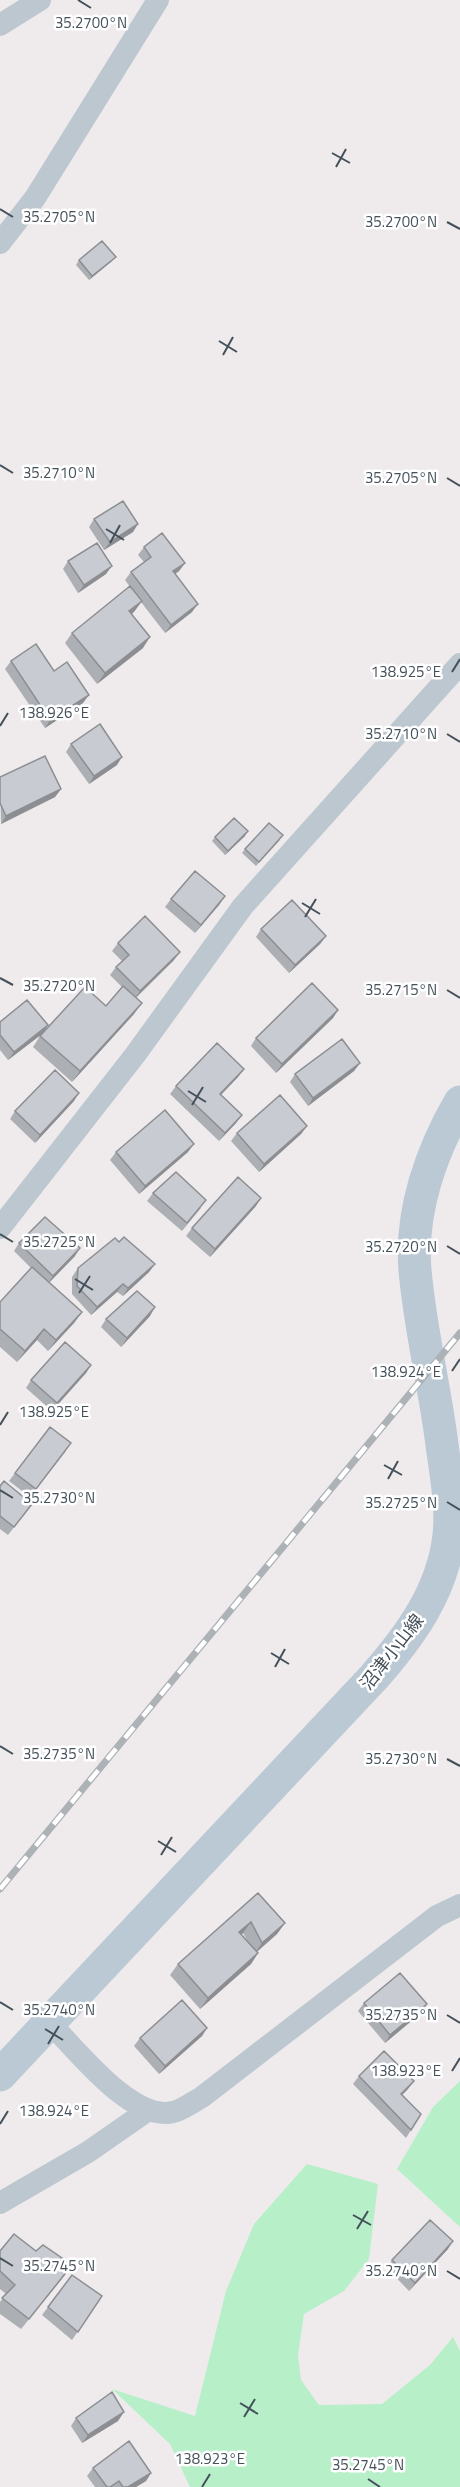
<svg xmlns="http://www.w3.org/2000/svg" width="460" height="2487" font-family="'Titillium Web','Noto Sans JP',sans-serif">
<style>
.green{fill:#b7efc9}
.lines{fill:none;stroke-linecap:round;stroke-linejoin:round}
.street{stroke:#bcc7cf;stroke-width:22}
.secondary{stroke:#bbc9d4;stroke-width:33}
.rail-casing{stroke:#adb2b7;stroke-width:7}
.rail{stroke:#fff;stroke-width:4.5;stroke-dasharray:14;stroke-linecap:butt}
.wall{fill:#acafb4;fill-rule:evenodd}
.shaded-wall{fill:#8c8e92}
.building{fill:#c8cbd1;stroke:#8c8e92;stroke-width:1.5}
.ticks{fill:none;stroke:#44505a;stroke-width:2}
.labels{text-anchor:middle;stroke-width:5;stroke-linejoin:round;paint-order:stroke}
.street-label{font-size:18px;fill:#44505a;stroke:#fff}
.ticks-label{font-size:15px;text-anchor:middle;fill:#44505a;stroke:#fff;stroke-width:5;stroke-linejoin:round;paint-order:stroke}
</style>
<rect width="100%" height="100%" fill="#efebec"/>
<path class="green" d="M460 2081V2227L397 2169 433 2107Z
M307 2164 378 2184 369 2259 344 2291 304 2314 298 2355 301 2380 319 2405 382 2404 430 2365 453 2337 460 2351V2487H190L170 2444 112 2389 195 2416 226 2291 254 2224Z"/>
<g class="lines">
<path class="street" d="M0 25 40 0
M0 243 35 198 158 0
M0 1228 135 1055 243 906 460 664
M50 2023C76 2049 132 2122 173 2112 182 2110 193 2102 202 2097L437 1916 460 1905
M0 2203 88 2152 147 2111"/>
<path class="secondary" d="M0 2075 374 1677C410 1636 443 1591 449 1535 452 1506 446 1474 442 1445 435 1387 420 1329 415 1270 410 1212 431 1152 460 1102"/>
<g class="rail-casing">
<path id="rail" d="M0 1889 460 1333"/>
</g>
<use href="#rail" class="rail"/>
</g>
<path class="wall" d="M79 260 112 261 89 280 76 265Z
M94 519 133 532 104 550 89 527Z
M144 547 185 563 179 571 175 574 192 612 165 633 141 602 132 614 143 648 97 684 65 643 72 633 130 587 125 580 131 572 144 562 138 555Z
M68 561 106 574 78 593 63 569Z
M11 661 54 671 83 703 45 728 5 669Z
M71 744 117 765 89 784 66 752Z
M0 777 61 789 55 797 1 824Z
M245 836 225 855 212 841 215 837Z
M280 840 256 866 242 853 245 849Z
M225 896 219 905 195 933 165 907 171 899Z
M261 929 326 936 320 944 289 973 256 937Z
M118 943 174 960 136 998 134 1014 72 1082 33 1047 40 1036 106 1006 122 987 110 975 116 967 122 961 112 951Z
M338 1010 333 1018 276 1073 251 1046 256 1038Z
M0 1022 48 1025 42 1034 8 1060 0 1050Z
M360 1063 354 1071 308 1106 290 1082 295 1074Z
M244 1069 238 1077 221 1095 242 1115 236 1123 219 1141 170 1094 176 1086Z
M74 1101 35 1143 10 1119 15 1111Z
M307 1126 301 1134 259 1172 231 1141 237 1133Z
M116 1152H188L139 1194 110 1160Z
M153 1193 201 1208 182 1231 147 1201Z
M256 1206 210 1257 186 1236 192 1228Z
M119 1242 155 1264 149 1272 123 1296 117 1292 91 1315 72 1294V1277L78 1268Z
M19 1243 75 1256 49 1282 82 1312 74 1323 48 1351 37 1340 17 1362 0 1347V1302L31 1268 14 1251Z
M150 1316 121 1347 101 1327 106 1319Z
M91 1365 86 1373 52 1411 26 1388 31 1380Z
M66 1451 30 1497 9 1481 15 1473Z
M0 1486 32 1504 8 1535 0 1529Z
M258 1893 285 1923 277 1934 257 1952 258 1953 251 1964 200 2009 170 1975 178 1964ZM243 1933 248 1942 241 1935Z
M364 2003 427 2004 421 2013 385 2043 358 2011Z
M207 2028 202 2036 159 2074 134 2046 140 2038Z
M359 2076 408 2089 402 2095 411 2130 406 2138 353 2084Z
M448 2249 409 2291 387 2268 392 2260Z
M0 2251 64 2276 21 2329 0 2314V2302L6 2294 0 2289Z
M72 2275 102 2296 72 2340 42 2315Z
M76 2418 118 2421 82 2443 71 2426Z
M93 2468 151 2473 146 2481 136 2487H95L87 2476Z"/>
<path class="shaded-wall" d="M116 257 112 261 89 280 92 276Z
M138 524 133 532 104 550 110 542Z
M185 563 179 571 168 579 173 571Z
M112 566 106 574 78 593 84 585Z
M142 601 134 612 122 622 129 611Z
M198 604 192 612 165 633 171 625Z
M150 637 143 648 97 684 105 673Z
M89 695 83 703 45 728 50 720Z
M122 757 117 765 89 784 94 776Z
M61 789 55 797 1 824 6 816Z
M248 831 245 836 225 855 228 851Z
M225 896 219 905 195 933 201 925Z
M326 936 320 944 289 973 295 965Z
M180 952 174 960 134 999 140 991Z
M142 1003 134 1014 72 1082 80 1071Z
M338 1010 333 1018 276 1073 282 1064Z
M48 1025 42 1034 8 1060 14 1052Z
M360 1063 354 1071 308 1106 313 1098Z
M244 1069 238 1077 214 1102 220 1094Z
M79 1093 74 1101 35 1143 40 1135Z
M242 1115 236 1123 219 1141 225 1133Z
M307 1126 301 1134 259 1172 264 1164Z
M194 1144 188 1152 139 1194 145 1186Z
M261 1198 256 1206 210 1257 215 1249Z
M80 1248 75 1256 47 1285 53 1276Z
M155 1264 149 1272 123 1296 128 1288Z
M123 1284 117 1292 91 1315 97 1307Z
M155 1307 150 1316 121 1347 127 1338Z
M82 1312 74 1323 48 1351 56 1340Z
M44 1329 37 1340 17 1362 25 1351Z
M91 1365 86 1373 52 1411 57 1403Z
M251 1922 243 1933 232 1943 239 1932Z
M285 1923 277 1934 254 1954 262 1943Z
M258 1953 251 1964 200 2009 208 1998Z
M427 2004 421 2013 385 2043 390 2035Z
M207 2028 202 2036 159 2074 165 2066Z
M414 2081 408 2089 395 2102 401 2094Z
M453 2241 448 2249 409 2291 415 2283Z
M72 2265 64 2276 21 2329 29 2319Z
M124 2412 118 2421 82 2443 88 2435Z
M151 2473 146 2481 136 2487H128Z"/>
<path class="building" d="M102 241 116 257 92 276 79 260Z
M123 501 138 524 110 542 94 519Z
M162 533 185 563 173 571 198 604 171 625 131 572 151 557 144 547Z
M97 543 112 566 84 585 68 561Z
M130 586 142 601 129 611 150 637 105 673 72 633Z
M36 644 54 671 67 662 89 695 50 720 11 661Z
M100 724 122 757 94 776 71 744Z
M45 756 61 789 6 816 0 803V777Z
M234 818 248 831 228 851 215 837Z
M269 823 283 835 259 862 245 849Z
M195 871 225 896 201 925 171 899Z
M292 900 326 936 295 965 261 929Z
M145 916 180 952 140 991 116 967 129 955 118 943Z
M312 983 338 1010 282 1064 256 1038Z
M123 986 142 1003 80 1071 40 1036 85 987 106 1006Z
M27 1000 48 1025 14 1052 0 1035V1022Z
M342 1039 360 1063 313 1098 295 1074Z
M217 1043 244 1069 220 1094 242 1115 225 1133 176 1086Z
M55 1070 79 1093 40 1135 15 1111Z
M280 1095 307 1126 264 1164 237 1133Z
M165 1110 194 1144 145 1186 116 1152Z
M176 1172 206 1200 187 1223 153 1193Z
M238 1177 261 1198 215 1249 192 1228Z
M45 1217 80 1248 53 1276 19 1243Z
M124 1237 155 1264 128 1288 123 1284 97 1307 77 1286 78 1268 115 1238 119 1242Z
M32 1267 82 1312 56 1340 44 1329 25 1351 0 1329V1302Z
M137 1291 155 1307 127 1338 106 1319Z
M65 1342 91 1365 57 1403 31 1380Z
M50 1427 71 1443 36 1489 15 1473Z
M4 1481 32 1504 14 1527 0 1516V1486Z
M258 1893 285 1923 262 1943 251 1922 239 1932 258 1953 208 1998 178 1964Z
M400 1973 427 2004 390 2035 364 2003Z
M182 2000 207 2028 165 2066 140 2038Z
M384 2051 414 2081 401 2094 421 2114 411 2130 359 2076Z
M430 2220 453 2241 415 2283 392 2260Z
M14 2234 36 2251 43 2245 72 2265 29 2319 2 2298 15 2285 0 2271V2251Z
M72 2275 102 2296 78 2332 48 2307Z
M112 2392 124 2412 88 2435 76 2418Z
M129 2441 151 2473 128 2487H123L119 2481 110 2487H107L93 2468Z"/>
<path class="ticks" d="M78 0 91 8M332 153 350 163M336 167 346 149M0 209 13 217M447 222 460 229M219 341 237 352M223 355 233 337M0 465 13 473M447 478 460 486M106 529 124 540M110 543 120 525M452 672 460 659M0 726 8 713M447 734 460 742M302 903 320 914M305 917 316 899M0 978 13 985M447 990 460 998M188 1091 206 1102M192 1105 203 1087M0 1234 13 1242M447 1246 460 1254M75 1279 93 1290M79 1293 90 1276M452 1371 460 1359M0 1425 8 1412M384 1465 402 1475M388 1479 398 1461M0 1490 13 1498M447 1502 460 1510M271 1653 289 1664M275 1667 285 1649M0 1746 13 1754M447 1759 460 1766M158 1841 176 1852M161 1855 172 1837M0 2002 13 2010M447 2015 460 2023M45 2029 63 2040M48 2044 59 2026M452 2071 460 2058M0 2124 8 2111M353 2215 371 2225M357 2229 368 2211M0 2258 13 2266M447 2271 460 2279M240 2403 258 2414M244 2417 255 2399M368 2479 380 2487M202 2487 210 2474"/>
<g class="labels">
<g class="street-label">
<text transform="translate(392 1652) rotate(-52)" y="6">沼津小山線</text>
</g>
</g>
<g class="ticks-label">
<text x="91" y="28">35.2700°N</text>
<text x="59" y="222">35.2705°N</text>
<text x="401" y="227">35.2700°N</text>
<text x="59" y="478">35.2710°N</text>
<text x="401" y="483">35.2705°N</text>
<text x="406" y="677">138.925°E</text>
<text x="54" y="718">138.926°E</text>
<text x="401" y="739">35.2710°N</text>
<text x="59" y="991">35.2720°N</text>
<text x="401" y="995">35.2715°N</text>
<text x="59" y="1247">35.2725°N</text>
<text x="401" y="1252">35.2720°N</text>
<text x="406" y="1377">138.924°E</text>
<text x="54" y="1417">138.925°E</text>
<text x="59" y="1503">35.2730°N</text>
<text x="401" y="1508">35.2725°N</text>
<text x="59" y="1759">35.2735°N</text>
<text x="401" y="1764">35.2730°N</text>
<text x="59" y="2015">35.2740°N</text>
<text x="401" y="2020">35.2735°N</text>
<text x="406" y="2076">138.923°E</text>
<text x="54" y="2116">138.924°E</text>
<text x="59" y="2271">35.2745°N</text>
<text x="401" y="2276">35.2740°N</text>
<text x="210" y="2464">138.923°E</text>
<text x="368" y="2470">35.2745°N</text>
</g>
</svg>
